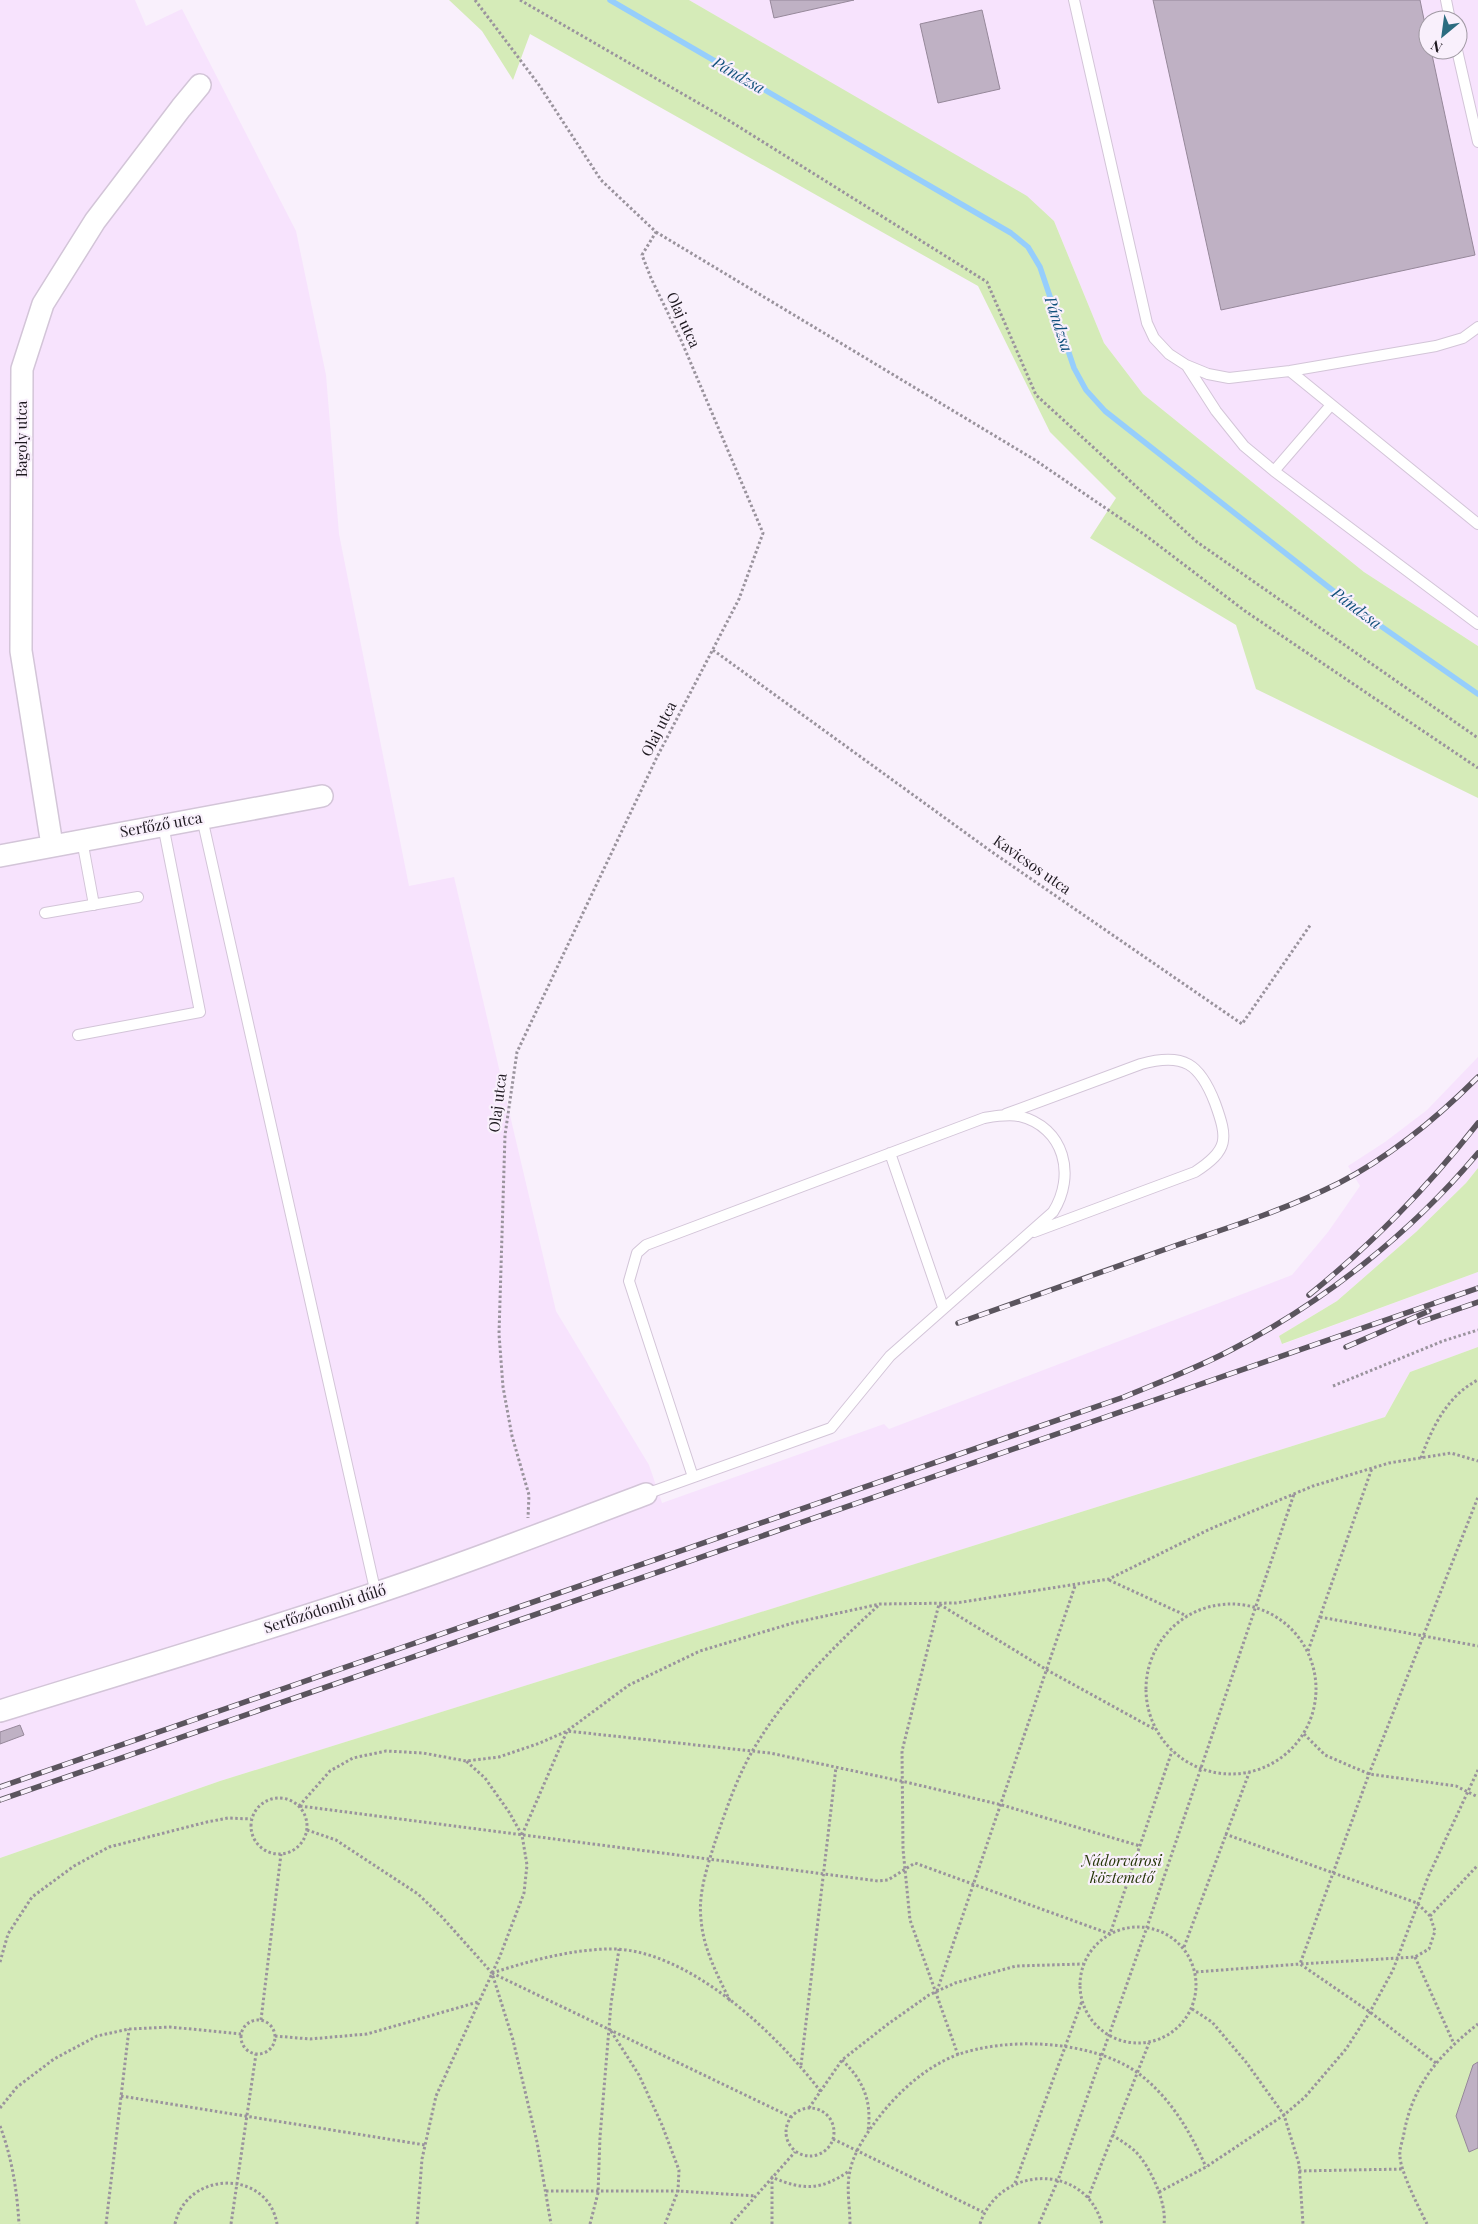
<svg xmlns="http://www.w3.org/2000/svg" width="1478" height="2224" font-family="'Playfair Display',serif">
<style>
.built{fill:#f7e3fd;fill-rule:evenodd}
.green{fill:#d5ebb8}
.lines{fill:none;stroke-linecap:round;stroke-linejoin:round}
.stream{stroke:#96cefc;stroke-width:5.5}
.building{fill:#bfb1c4;stroke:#96889a}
.service-casing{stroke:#d3c5d8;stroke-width:12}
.minor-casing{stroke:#d3c5d8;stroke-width:24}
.path{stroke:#9a939d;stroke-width:3;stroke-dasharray:2.5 2.5;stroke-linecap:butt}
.service{stroke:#fff;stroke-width:10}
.minor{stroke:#fff;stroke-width:21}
.rail-casing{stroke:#5b555e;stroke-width:5.5}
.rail{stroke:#f9f0fc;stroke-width:4;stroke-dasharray:11;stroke-linecap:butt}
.labels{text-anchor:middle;stroke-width:4.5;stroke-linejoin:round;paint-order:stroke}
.street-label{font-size:15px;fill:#1d181f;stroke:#f9f0fc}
.park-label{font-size:15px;font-style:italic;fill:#253507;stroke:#f9f0fc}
.water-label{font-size:16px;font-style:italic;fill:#12517c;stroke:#f9f0fc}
</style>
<rect width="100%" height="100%" fill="#f9f0fc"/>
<path class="built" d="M0 0H135L146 26 182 9 296 231 326 375 339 534 409 886 454 877 556 1311 649 1465 662 1503 884 1424 889 1429 1292 1275 1328 1232 1360 1186 1348 1166 1385 1142 1427 1110 1478 1057V1168L1466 1183 1416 1232 1337 1301 1279 1336 1283 1344 1478 1272V1347L1410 1372 1385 1417 220 1781 0 1858Z
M689 0H1478V646L1364 572 1143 394 1104 343 1054 221 1027 197ZM1428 20H1458V50H1428Z"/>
<path class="green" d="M449 0H689L1027 196 1054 221 1104 343 1143 394 1364 572 1478 646V798L1256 689 1236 625 1090 538 1116 498 1050 432 978 286 530 34 513 80 482 31Z
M1478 1168V1272L1282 1344 1279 1336 1337 1301 1416 1232 1466 1183Z
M1478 1347V2224H0V1858L220 1781 1385 1417 1410 1372Z"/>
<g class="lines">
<path class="stream" d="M610 0 1011 233 1028 247 1040 267 1074 368 1086 390 1105 411 1355 608 1478 694"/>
</g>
<path class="building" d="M770 0H854L774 18Z
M1153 0H1420L1428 39V50H1431L1475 255 1221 310Z
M982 10 1000 89 938 103 920 24Z
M20 1725 24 1735 0 1744V1732Z
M1478 2062V2148L1469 2152 1456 2116 1473 2065Z"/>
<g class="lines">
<g class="service-casing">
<path id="service" d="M1074 0 1147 323 1154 338 1169 354 1186 365 1208 374 1229 378 1290 371 1436 346 1463 338 1478 327
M1446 0 1450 20
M1457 50 1478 142
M1187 366 1216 411 1244 446 1274 471 1478 624
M1290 371 1478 524
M1274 471 1331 405
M202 818 376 1594
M82 840 94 905
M45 913 138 897
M78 1035 200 1012 163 825
M1006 1114 1141 1064C1184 1052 1200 1064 1215 1103 1228 1139 1229 1150 1195 1172L1034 1232
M890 1153 943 1307
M646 1494 831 1428 890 1356 1053 1212C1076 1176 1065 1127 1019 1116 1007 1114 996 1116 984 1118L646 1245 637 1253 629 1281 693 1477"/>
</g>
<g class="minor-casing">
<path id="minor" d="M52 845 21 651 22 369 43 304 95 221 181 108 200 85
M0 856 322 796
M0 1711C125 1672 251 1635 376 1593 467 1563 556 1528 646 1494"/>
</g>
<path class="path" d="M475 0 539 85 601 180 656 232 642 255 651 278 681 340 763 533 739 599 657 757 517 1052 505 1135 499 1334 503 1387 512 1436 529 1495 528 1518
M520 0 728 120 987 282 1036 395 1197 542 1478 738
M656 232 1035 460 1145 535 1245 611 1478 768
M713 650 992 852 1242 1024 1311 924
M1333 1386 1443 1341 1478 1330
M1421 1458C1432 1427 1448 1395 1478 1380
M1109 1580 1187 1616
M1146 1689a85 85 0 1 1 170 0a85 85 0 1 1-170 0Z
M1320 1617 1478 1646
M1308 1651 1372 1468
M1304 1734 1325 1755 1369 1774 1456 1786 1478 1797
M251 1826a28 28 0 1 1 56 0a28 28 0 1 1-56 0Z
M299 1806 330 1771 353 1758 386 1751 423 1753 466 1761 499 1757 540 1743 567 1731 629 1685 700 1651 793 1623 880 1604 956 1603 1109 1579 1210 1529 1313 1486 1389 1463 1451 1453 1478 1461
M300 1806 878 1881 888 1880 915 1863 1110 1934 1172 1751
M307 1830 336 1840 418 1894 442 1917 492 1973 513 2040 537 2142 551 2224
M1225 1834 1417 1903 1430 1916 1435 1931 1429 1949 1415 1957 1300 1964 1369 1774 1478 1497
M522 1835 567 1731 770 1753 910 1783 1002 1805 1140 1846
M1430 1916 1478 1865
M1080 1985a58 58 0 1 1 116 0a58 58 0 1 1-116 0Z
M1184 1947 1249 1773
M1415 1957 1454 2044
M0 1962 8 1934 32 1897 74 1866 109 1847 207 1822 228 1818 251 1819
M1196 1972 1300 1964 1370 2012 1436 2063
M492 1973C529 1961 569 1950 607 1949 686 1946 777 2034 821 2092
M492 1973 791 2117
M937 1991 1075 1586
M730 2001C717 1974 703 1948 701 1919 698 1894 707 1868 714 1845 725 1813 736 1779 753 1750 785 1695 833 1647 880 1604
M1192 2009 1212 2022 1246 2062 1284 2115 1299 2164 1303 2224
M241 2037a17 17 0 1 1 34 0a17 17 0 1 1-34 0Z
M261 2020 281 1854
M611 2031 639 2075 662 2125 679 2170 678 2191 665 2224
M275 2036 310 2039 367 2034 478 2002
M958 2055 910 1920 903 1849 902 1751 939 1604 1047 1670 1156 1730
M842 2060C864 2081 872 2102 868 2131
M801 2065 836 1767
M121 2096 425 2145
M786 2132a24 24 0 1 1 48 0a24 24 0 1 1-48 0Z
M0 2108 17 2087 54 2059 97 2036 129 2029 170 2027 241 2034
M809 2108 842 2060 888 2024 929 1995 955 1983 1016 1966 1083 1964
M0 2126C12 2158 17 2190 19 2224
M1112 2135C1120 2140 1128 2145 1135 2151 1150 2166 1167 2203 1164 2224
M833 2139 983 2212
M1299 2171 1404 2169
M1015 2183 1082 2001
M546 2191H678L756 2196
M1159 2192 1206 2167 1284 2115 1305 2097 1346 2049 1370 2012 1393 1970 1428 1877 1478 1770
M1088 2198 1149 2043
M106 2224 129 2029
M175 2224C187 2170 268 2169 277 2224
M231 2224 256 2054
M417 2224 422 2159 436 2096 500 1956 524 1893 527 1865 522 1835 509 1812 485 1778 466 1761
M590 2224 598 2193 600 2137 611 2004 619 1949
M731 2224 795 2152
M772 2224V2177C803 2191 822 2190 849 2171
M850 2224C850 2207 846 2187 850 2171 853 2154 866 2134 876 2121 896 2094 923 2069 954 2056 1006 2036 1092 2040 1138 2073 1170 2097 1190 2131 1206 2167
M980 2224C999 2165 1085 2162 1102 2224
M1039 2224 1058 2180 1147 1927 1294 1494
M1427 2224C1420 2210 1400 2171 1400 2156 1399 2149 1403 2140 1404 2133 1413 2084 1440 2054 1478 2024"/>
<use href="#service" class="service"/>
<use href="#minor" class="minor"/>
<g class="rail-casing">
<path id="rail" d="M1309 1295C1374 1242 1426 1189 1478 1123
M1420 1322 1478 1302
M958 1323C1032 1297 1106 1271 1180 1244 1234 1226 1289 1208 1339 1183 1391 1156 1437 1118 1478 1077
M1346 1347 1429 1311
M0 1787 1124 1397C1160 1382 1197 1368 1231 1350 1324 1302 1411 1233 1478 1153
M0 1800 1478 1288"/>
</g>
<use href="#rail" class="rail"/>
</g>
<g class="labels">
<g class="street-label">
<text transform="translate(683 320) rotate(65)" y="5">Olaj utca</text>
<text transform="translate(22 439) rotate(-90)" y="5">Bagoly utca</text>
<text transform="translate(659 729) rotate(-63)" y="5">Olaj utca</text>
<text transform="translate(161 825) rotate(-10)" y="5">Serfőző utca</text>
<text transform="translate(1032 865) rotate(35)" y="5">Kavicsos utca</text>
<text transform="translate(498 1103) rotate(-83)" y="5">Olaj utca</text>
<text transform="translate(325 1609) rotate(-18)" y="5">Serfőződombi dűlő</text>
</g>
<g class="park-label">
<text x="1122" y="1866">Nádorvárosi<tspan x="1122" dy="17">köztemető</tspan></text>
</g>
<g class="water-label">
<text transform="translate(739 75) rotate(30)" y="6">Pándzsa</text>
<text transform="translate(1059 324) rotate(72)" y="6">Pándzsa</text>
<text transform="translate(1357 608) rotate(37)" y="6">Pándzsa</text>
</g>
</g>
<g transform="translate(1443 35) rotate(209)"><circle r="24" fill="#f9f0fc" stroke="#a19aa4"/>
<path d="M0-4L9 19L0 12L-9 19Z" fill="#2c6c80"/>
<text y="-8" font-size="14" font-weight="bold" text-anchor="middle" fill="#1d181f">N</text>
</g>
</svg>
